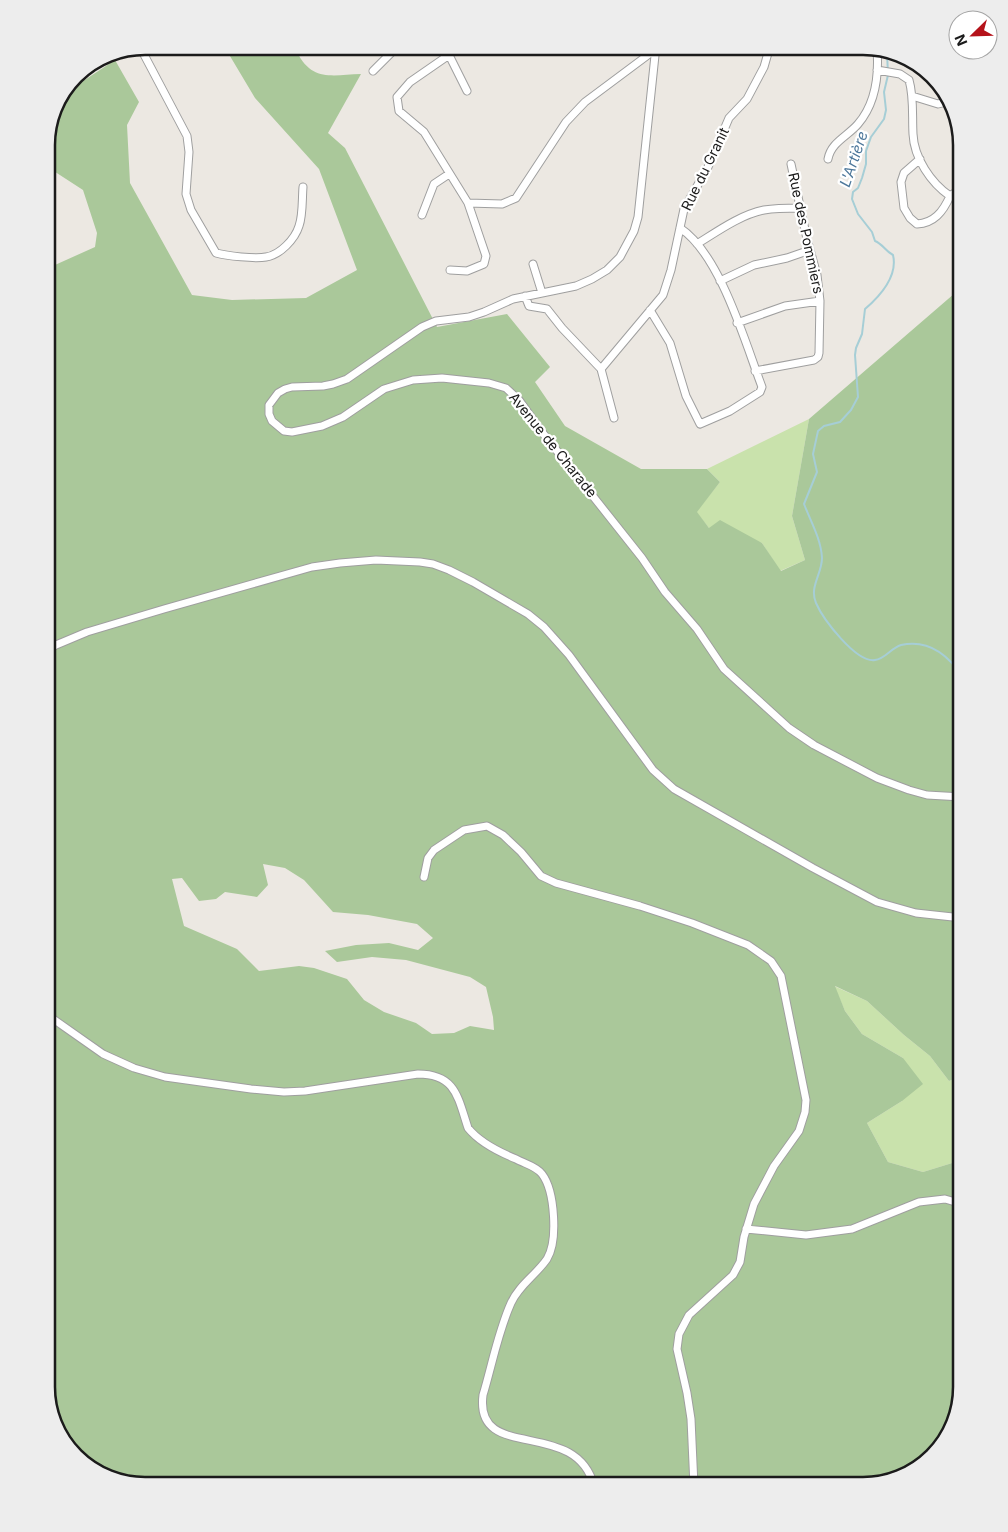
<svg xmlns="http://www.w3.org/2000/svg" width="1008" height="1532" font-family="Inter,sans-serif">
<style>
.grass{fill:#c9e2ac}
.forest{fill:#aac89a;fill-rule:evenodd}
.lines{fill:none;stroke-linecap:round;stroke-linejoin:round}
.stream{stroke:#a6ced6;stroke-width:2}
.minor-casing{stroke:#9f9f9f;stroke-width:9}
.minor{stroke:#fff;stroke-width:7}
.labels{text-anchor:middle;stroke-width:4.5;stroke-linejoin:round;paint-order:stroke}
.street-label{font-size:14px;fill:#1b1b1b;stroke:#fff}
.water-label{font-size:15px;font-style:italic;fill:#4e789b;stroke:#fff}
.rim{fill:none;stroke:#1b1b1b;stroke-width:2.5}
</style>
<rect width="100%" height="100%" fill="#ece8e2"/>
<path class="grass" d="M809 419 792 516 805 560 780 571 762 543 709 528 696 512 720 482 707 469Z
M834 986 867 1001 904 1035 930 1056 949 1081 962 1076V1160L923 1172 888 1162 867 1123 902 1101 903 1058 862 1034 845 1011Z"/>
<path class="forest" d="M224 46H303L297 52C312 82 332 75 361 74L328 133 345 148 437 327 507 314 550 367 535 382 565 426 641 469H707L720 482 697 512 709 528 720 520 762 543 781 571 805 560 792 516 809 419 962 287V1076L949 1081 930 1056 904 1035 867 1001 835 986 845 1011 862 1034 903 1058 923 1084 902 1101 867 1123 888 1162 923 1172 962 1160V1387L948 1437 912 1473 863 1486H139L90 1469 59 1436 46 1387V269L95 247 97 233 83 190 46 166V139L54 107 62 95 115 60 139 102 127 125 130 183 192 295 232 300 306 298 357 270 319 169 255 98ZM263 864 285 868 304 880 333 912 368 915 417 924 433 938 418 950 389 943 356 945 325 951 337 962 372 957 406 960 470 977 486 987 493 1017 494 1030 470 1026 454 1033 432 1034 416 1023 384 1012 364 1000 347 979 314 968 299 966 259 971 237 949 184 926 172 879 182 878 199 901 216 899 225 892 257 897 268 885Z"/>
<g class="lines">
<path class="stream" d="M887 52 888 75 884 92 886 110 884 119 871 137 866 151V164L862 178 858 188 853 192 852 199 858 214 872 232 875 241C883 244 885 251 893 255 898 276 880 296 865 309L862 334 856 348 855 355 858 397 851 410 840 422 824 426 818 431 813 454 817 472 804 504C811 522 821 539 822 558 822 574 809 587 816 603 823 619 856 663 875 660 885 659 891 648 901 645 928 639 948 655 962 676"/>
<g class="minor-casing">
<path id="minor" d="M656 46 638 217 634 231 620 257 607 270 592 279 576 286 513 299 484 312 469 317 436 321 422 327 347 379 333 384 323 386 292 387 285 389 278 393 269 405V414L272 421 284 431 292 432 322 426 343 417 384 389 413 380 442 378 489 383 506 388 519 400 542 432 642 558 665 592 697 629 724 669 789 728 814 745 877 778 909 790 927 795 962 797
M140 47 187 136 189 152 186 194 191 210 216 253C227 256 255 259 266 257 280 255 295 239 299 226 303 215 302 199 303 187
M449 55 467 91
M877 70 900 74 909 80C914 97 912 116 913 134 914 158 931 183 950 196L962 188
M373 71 398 46
M912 96 938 104 950 101
M828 159C831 142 848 136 858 124 876 103 879 75 877 49
M920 159 904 173 901 182 904 208 910 218 917 224C934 223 943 212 950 196
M468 203 502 204 516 198 566 122 585 102 656 49
M422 215 434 184 449 174
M697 244C718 231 740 215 764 210 776 208 788 208 800 208
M533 264 542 293
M450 270 467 271 484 264 486 256 468 203 424 132 399 111 397 97 410 82 449 55 456 46
M720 281 754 265 787 258 810 250
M525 296 529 306 547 309 562 328 601 369 614 418
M650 310 670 343 686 396 700 424 730 411 760 392 762 387C745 342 720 254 680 228
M737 323 785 306 820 301
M601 369 663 295 671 270 684 209 708 167 729 118 747 99 764 67 770 46
M755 371 814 360 818 357 819 353 820 301 817 275 807 239 791 164
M46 651 56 645 87 632 164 609 312 567 340 563 376 560 420 562 433 564 449 570 473 582 528 614 544 627 569 655 653 770 674 789 813 868 877 902 916 913 962 918
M424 877 428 858 434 850 464 830 487 826 503 835 521 852 541 876 556 883 640 906 692 923 748 945 771 961 781 976 806 1100 805 1112 799 1131 774 1166 754 1204 744 1237 740 1262 733 1275 689 1315 679 1334 677 1349 687 1393 691 1419 694 1486
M46 1014 103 1054 134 1068 165 1077 251 1089 284 1092 305 1091 418 1074C456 1074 458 1098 468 1128 480 1143 499 1152 516 1159 525 1164 536 1166 542 1174 555 1191 558 1241 547 1259 536 1275 519 1285 511 1303 498 1332 492 1365 483 1395 474 1464 576 1416 594 1486
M746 1229 806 1235 852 1229 919 1202 945 1199 962 1204"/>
</g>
<use href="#minor" class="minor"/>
</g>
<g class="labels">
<g class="street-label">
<text transform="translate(705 169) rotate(-64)" y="5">Rue du Granit</text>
<text transform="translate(806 233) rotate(78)" y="5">Rue des Pommiers</text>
<text transform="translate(553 445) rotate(51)" y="5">Avenue de Charade</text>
</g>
<g class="water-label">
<text transform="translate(854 159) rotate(-71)" y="5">L'Artière</text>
</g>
</g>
<path d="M0 0H1008V1532H0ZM145 55H863A90 90 0 0 1 953 145V1387A90 90 0 0 1 863 1477H145A90 90 0 0 1 55 1387V145A90 90 0 0 1 145 55Z" fill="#ededed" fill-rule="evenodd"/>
<path class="rim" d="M145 55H863A90 90 0 0 1 953 145V1387A90 90 0 0 1 863 1477H145A90 90 0 0 1 55 1387V145A90 90 0 0 1 145 55Z"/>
<g transform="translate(973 35) rotate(247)"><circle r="24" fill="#ffffff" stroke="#a4a4a4"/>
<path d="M0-4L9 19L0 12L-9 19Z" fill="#b5121a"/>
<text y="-8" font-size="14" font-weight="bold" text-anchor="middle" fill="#1b1b1b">N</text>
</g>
</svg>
